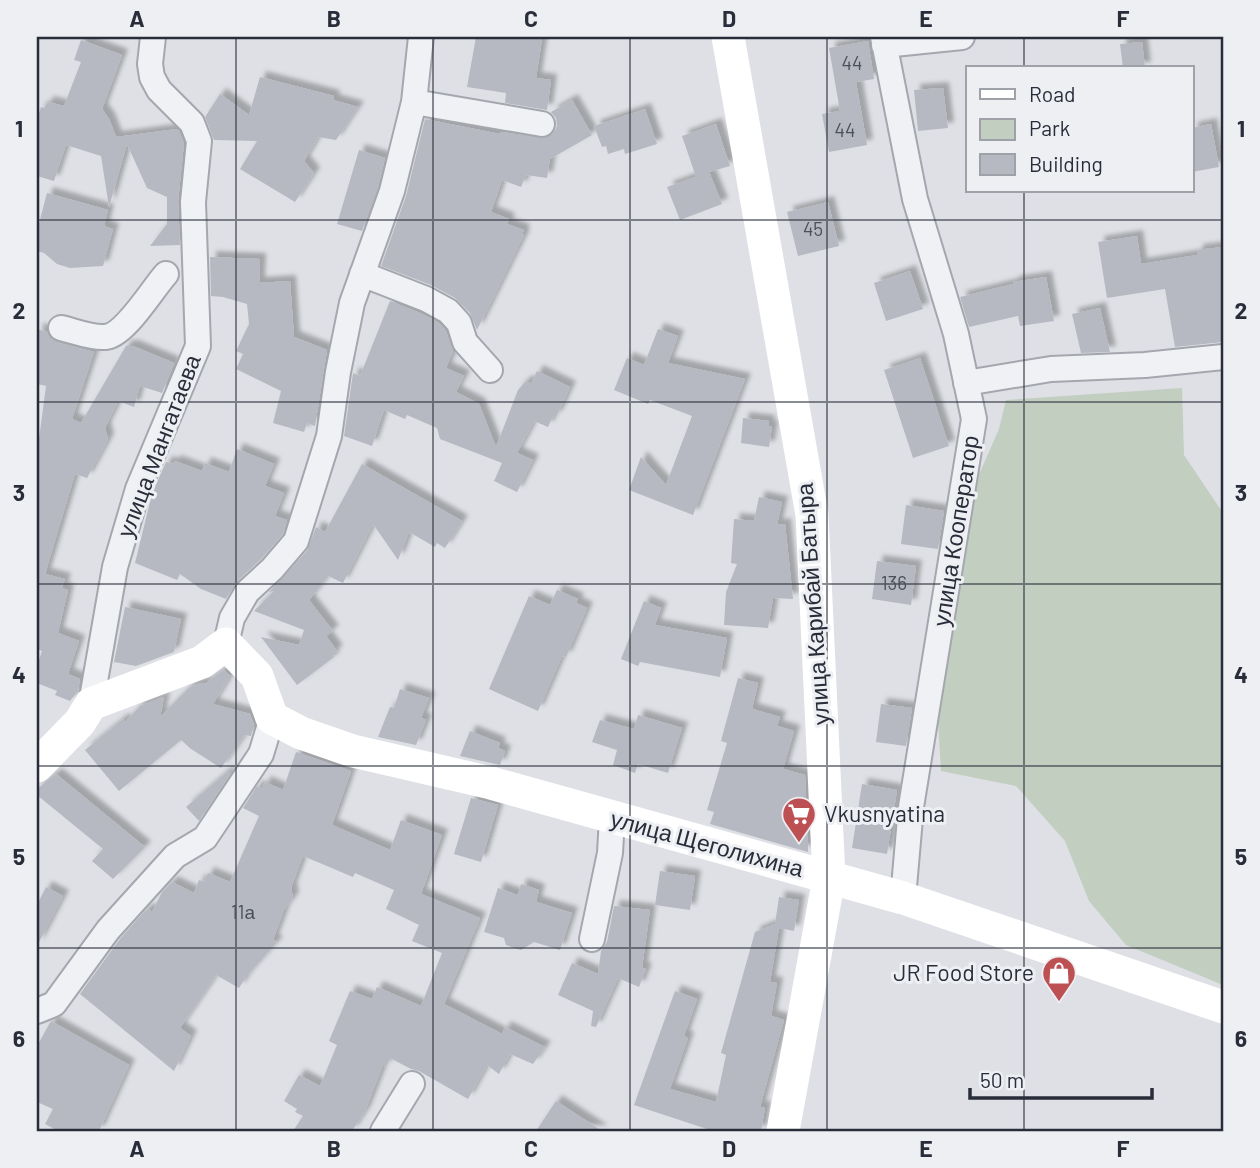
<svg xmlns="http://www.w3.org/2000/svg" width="1260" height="1168" font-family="Barlow,sans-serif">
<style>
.green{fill:#c2cec0}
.building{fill:#b6b9c1;filter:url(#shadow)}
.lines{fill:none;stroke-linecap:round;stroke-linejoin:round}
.street-casing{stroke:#a4a7ae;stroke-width:28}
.street{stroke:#f0f1f4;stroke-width:24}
.secondary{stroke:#fff;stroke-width:33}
.grid{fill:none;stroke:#292d3a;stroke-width:2;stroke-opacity:0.55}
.labels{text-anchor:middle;stroke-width:6;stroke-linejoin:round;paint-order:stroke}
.number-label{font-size:19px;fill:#4c505c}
.street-label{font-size:23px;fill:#292d3a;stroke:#edeff3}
.poi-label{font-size:23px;fill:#292d3a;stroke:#edeff3;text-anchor:start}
.neatline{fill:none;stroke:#292d3a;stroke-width:2.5}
.grid-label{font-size:23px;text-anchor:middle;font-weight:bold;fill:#292d3a}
</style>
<defs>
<filter id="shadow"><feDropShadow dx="6" dy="-6" stdDeviation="2" flood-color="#0004"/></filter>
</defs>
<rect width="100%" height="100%" fill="#dee0e5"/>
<path class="green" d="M1182 388 1184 455 1223 513V985L1126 945 1089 901 1065 841 1016 786 941 771 938 720 977 479 999 429 1006 400Z"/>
<path class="building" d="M476 37H528L542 39 536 78 551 80 547 110 505 103 506 93 467 87Z
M81 40 122 55 102 109 109 119 116 137 177 129 179 131 184 143 178 201 180 245 150 246 167 224V197L147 188 127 144 109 207 101 156 66 145 54 181 37 176V120L41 107 44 108 48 102 64 106 81 62 74 60Z
M868 41 874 79 856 82 867 145 829 152 822 114 840 111 829 48Z
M1142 42 1145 68H1123L1120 44Z
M260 77 334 96 333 100 358 107 336 140 318 137 304 161 314 173 295 202 240 169 257 141 214 140 205 117 220 94 249 115Z
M943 88 948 128 918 131 914 90Z
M572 100 592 135 550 159 547 178 526 175 521 187 502 180 491 212 509 219 507 224 524 230 522 234 524 235 477 330 470 313 455 298 431 285 381 266 406 196 425 119 500 134 501 132 546 138 554 133 557 126 556 118 551 112Z
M645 109 657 144 625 154 624 149 608 154 606 146 602 147 594 126Z
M716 124 730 166 709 172 722 204 680 220 667 187 698 176 696 177 682 136Z
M1211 124 1219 167 1192 172V128Z
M359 150 385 158 378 187 362 231 337 224Z
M47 193 108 210 104 226 113 229 103 266 70 268 57 264 44 253 37 251V231Z
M828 202 839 246 798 256 787 212Z
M1137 236 1141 264 1197 255V250L1223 247V342L1175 347 1165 289 1107 298 1098 242Z
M210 257 260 259 259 283 290 281 294 337 327 350 315 426 307 423 304 432 273 423 281 391 236 369 243 354 236 351 249 324 247 304 223 297 211 296Z
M910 271 923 309 886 321 874 283Z
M1046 277 1054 321 1020 326 1018 316 969 327 960 297 1013 284V282Z
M390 301 420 313 439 323 446 331 453 351 446 368 464 376 456 392 479 404 496 447 518 390 525 382H532L537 371 570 387 556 417 553 416 548 427 534 421 517 453 533 460 517 492 494 481 502 463 440 439 437 428 407 415 405 419 384 410 372 446 344 436 353 373 360 376Z
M1100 308 1110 352 1081 353 1072 314Z
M37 329 47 332 50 338 57 342 94 352 72 419 81 423 126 346H133L174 363 162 393 140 386 134 407 118 401 105 428 108 439 106 443 87 478 75 474 45 574 65 579 62 588 68 590 58 633 79 641 68 674 80 679 78 691 70 701 55 695 57 691 37 683V666L42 651 37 649V454L46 386 37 384Z
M658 329 678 336 668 363 745 379 693 515 629 490 641 457 666 485 692 416 650 400 648 404 614 390 627 358 644 365Z
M920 358 949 446 913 458 884 370Z
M743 418 769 421 768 426H772L769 447 741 443Z
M237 449 274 464 265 486 284 493 275 516 287 520 283 534 261 559 237 581 226 599 201 589 180 574 177 580 135 563 152 494 166 462 173 464 175 461 202 471 205 463 229 472Z
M362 464 462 521 445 548 437 543 435 547 409 532 398 560 373 524 343 583 328 576 309 600 333 631 326 636 337 651 332 654 334 657 297 685 261 637 299 645 304 630 254 611 274 591 269 592 307 551 316 527 325 532Z
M759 497 782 502 777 525 785 524 793 599 773 598 768 628 724 625 726 592 737 564 731 563 734 519 754 521Z
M906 505 944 511 938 549 901 544Z
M877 561 916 566 911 605 872 599Z
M557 590 578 599 576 603 587 608 566 657 562 656 538 711 489 689 529 596 550 605Z
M644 601 661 608 655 625 727 638 720 677 640 662 638 666 621 659Z
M125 607 181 619 174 652 136 666 114 662Z
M224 670 230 676 213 704 250 714 254 725 251 736 245 735 221 768 191 749 181 740 119 791 85 750 123 719 125 722 140 706 164 697 160 717 190 687 202 683 205 684Z
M738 678 758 683 752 709 780 717 777 726 794 731 783 769 805 775 807 818 799 831 808 834V852L710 824 714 812 707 810 727 743 721 741Z
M400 689 429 698 421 718 426 720 416 745 378 737 390 707 394 708Z
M881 704 912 708 906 746 876 742Z
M638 715 682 728 668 773 638 764 635 773 613 765 617 750 592 742 600 720 634 729Z
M470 731 500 743 498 748 505 751 500 765 460 756Z
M296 752 351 771 332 825 390 850 401 820 442 835 421 894 480 918 444 1004 502 1034 505 1027 545 1047 533 1064 510 1054 499 1074 487 1065 468 1099 419 1071 411 1069 390 1058 386 1067 383 1065 365 1111 352 1131H293L303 1116 295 1112 297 1109 284 1101 299 1075 320 1086 337 1045 329 1041 350 991 372 999 377 987 421 1006 442 953 412 941 419 925 386 909 394 890 355 873 353 877 303 856 291 888 293 898 284 910 273 940 277 942 246 977 239 988 216 975 180 1028 191 1036 174 1071 80 994 120 939 144 912 148 909 152 912 162 892 172 882 194 893 199 880 204 882 208 873 230 882 259 816 243 808 257 786 262 789 265 782 283 790Z
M227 772 230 774 199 821 186 807Z
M56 774 145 847 113 879 92 861 103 849 37 795V789Z
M862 784 897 790 887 854 852 848Z
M471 798 498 805 481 862 454 854Z
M660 871 695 876 690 910 655 905Z
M521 884 539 890 536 902 572 913 560 950 534 942 521 950 517 949 506 945 504 938 484 932 498 888 518 895Z
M46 887 63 896 37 946V905Z
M779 897 799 900 794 931 779 928 770 982 777 983 771 1016 784 1020 760 1107H765L761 1131H713L634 1105 675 991 697 999 684 1036 688 1038 670 1089 716 1102 726 1055 721 1053 755 932 775 924Z
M614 906 650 910 642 968 646 969 639 987 618 978 596 1027 591 1026 593 1011 558 995 572 963 598 974 601 951 607 942Z
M51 1021 129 1065 99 1131H58L45 1124 53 1109 37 1102V1046Z
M556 1101 602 1131H536Z"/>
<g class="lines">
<g class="street-casing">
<path id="street" d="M883 37 915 199 956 334 974 419 911 807 903 898
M884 45 962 37
M414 102 542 124
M362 274 426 299 448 311 459 323 465 342 490 370
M61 328C74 331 91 338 105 337 125 336 153 288 166 274
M966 383 1051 369 1145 365 1223 357
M226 644 232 618 247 592 272 569 296 541 329 436 338 372 352 303 392 191 414 102 421 37
M91 704 115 567 138 489 198 346 193 202 199 141 192 123 159 90 152 77 150 64 153 37
M592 939 610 853 612 818
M37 1011 54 1004 108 930 175 856 205 838 261 754 272 718
M383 1131 412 1084"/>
</g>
<use href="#street" class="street"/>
<path class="secondary" d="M728 37 812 515 829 878 783 1131
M37 766 80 722 91 704 202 662 226 644 257 676 272 718 301 733 353 751 491 783 903 898 1223 1007"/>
</g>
<path class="grid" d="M236 37V1131M433 37V1131M630 37V1131M827 37V1131M1024 37V68M1024 191V1131M37 220H1223M37 402H1223M37 584H1223M37 766H1223M37 948H1223"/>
<defs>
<g id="supermarket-pin" transform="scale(1.75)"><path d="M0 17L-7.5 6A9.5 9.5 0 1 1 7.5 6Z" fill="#bd5053" stroke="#edeff3"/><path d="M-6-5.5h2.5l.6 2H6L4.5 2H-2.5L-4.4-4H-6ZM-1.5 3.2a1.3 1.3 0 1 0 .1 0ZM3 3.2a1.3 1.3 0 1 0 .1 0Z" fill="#fff"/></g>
<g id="shop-pin" transform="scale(1.75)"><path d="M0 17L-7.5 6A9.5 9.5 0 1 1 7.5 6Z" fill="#bd5053" stroke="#edeff3"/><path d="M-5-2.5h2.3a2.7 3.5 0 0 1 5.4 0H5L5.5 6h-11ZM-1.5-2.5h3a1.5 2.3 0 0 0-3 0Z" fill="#fff"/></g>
</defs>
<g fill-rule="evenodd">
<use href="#supermarket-pin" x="799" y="814"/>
<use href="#shop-pin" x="1059" y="973"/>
</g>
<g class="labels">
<g class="number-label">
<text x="852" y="70">44</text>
<text x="845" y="137">44</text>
<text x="813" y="236">45</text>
<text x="894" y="590">136</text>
<text x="243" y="919">11а</text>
</g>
<g class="street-label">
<text transform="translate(159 446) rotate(-69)" y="8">улица Мангатаева</text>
<text transform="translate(956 531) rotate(-81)" y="8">улица Кооператор</text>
<text transform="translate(813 604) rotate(-94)" y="8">улица Карибай Батыра</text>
<text transform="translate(707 844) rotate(15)" y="8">улица Щеголихина</text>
</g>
<g class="poi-label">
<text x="824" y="822">Vkusnyatina</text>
<text x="1034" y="981" text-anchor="end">JR Food Store</text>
</g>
</g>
<rect width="1260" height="1168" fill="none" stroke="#edeff3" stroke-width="77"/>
<rect x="966" y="66" width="228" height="126" fill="#edeff3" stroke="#9fa1a9" stroke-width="2"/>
<rect x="980" y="89" width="35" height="10" fill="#ffffff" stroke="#9fa1a9" stroke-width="2"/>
<text x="1029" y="102" font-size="21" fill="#292d3a">Road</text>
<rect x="980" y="119" width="35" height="21" fill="#c2cec0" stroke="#9fa1a9" stroke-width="2"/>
<text x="1029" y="136" font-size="21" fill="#292d3a">Park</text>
<rect x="980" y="154" width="35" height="21" fill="#b6b9c1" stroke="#9fa1a9" stroke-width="2"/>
<text x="1029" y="172" font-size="21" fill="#292d3a">Building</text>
<path d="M970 1088v10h182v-10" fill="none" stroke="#292d3a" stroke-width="3.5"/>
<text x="980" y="1088" font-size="21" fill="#292d3a" stroke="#edeff3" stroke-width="5" paint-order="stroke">50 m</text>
<rect x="38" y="38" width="1184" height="1092" class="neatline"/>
<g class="grid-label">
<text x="137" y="27">A</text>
<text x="334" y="27">B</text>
<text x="531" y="27">C</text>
<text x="729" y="27">D</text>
<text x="926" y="27">E</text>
<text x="1123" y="27">F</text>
<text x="19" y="137">1</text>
<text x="1241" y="137">1</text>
<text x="19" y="319">2</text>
<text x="1241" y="319">2</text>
<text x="19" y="501">3</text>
<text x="1241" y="501">3</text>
<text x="19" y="683">4</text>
<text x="1241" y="683">4</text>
<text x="19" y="865">5</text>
<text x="1241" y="865">5</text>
<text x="19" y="1047">6</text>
<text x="1241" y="1047">6</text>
<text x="137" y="1157">A</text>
<text x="334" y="1157">B</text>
<text x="531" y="1157">C</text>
<text x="729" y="1157">D</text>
<text x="926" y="1157">E</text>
<text x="1123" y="1157">F</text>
</g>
</svg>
